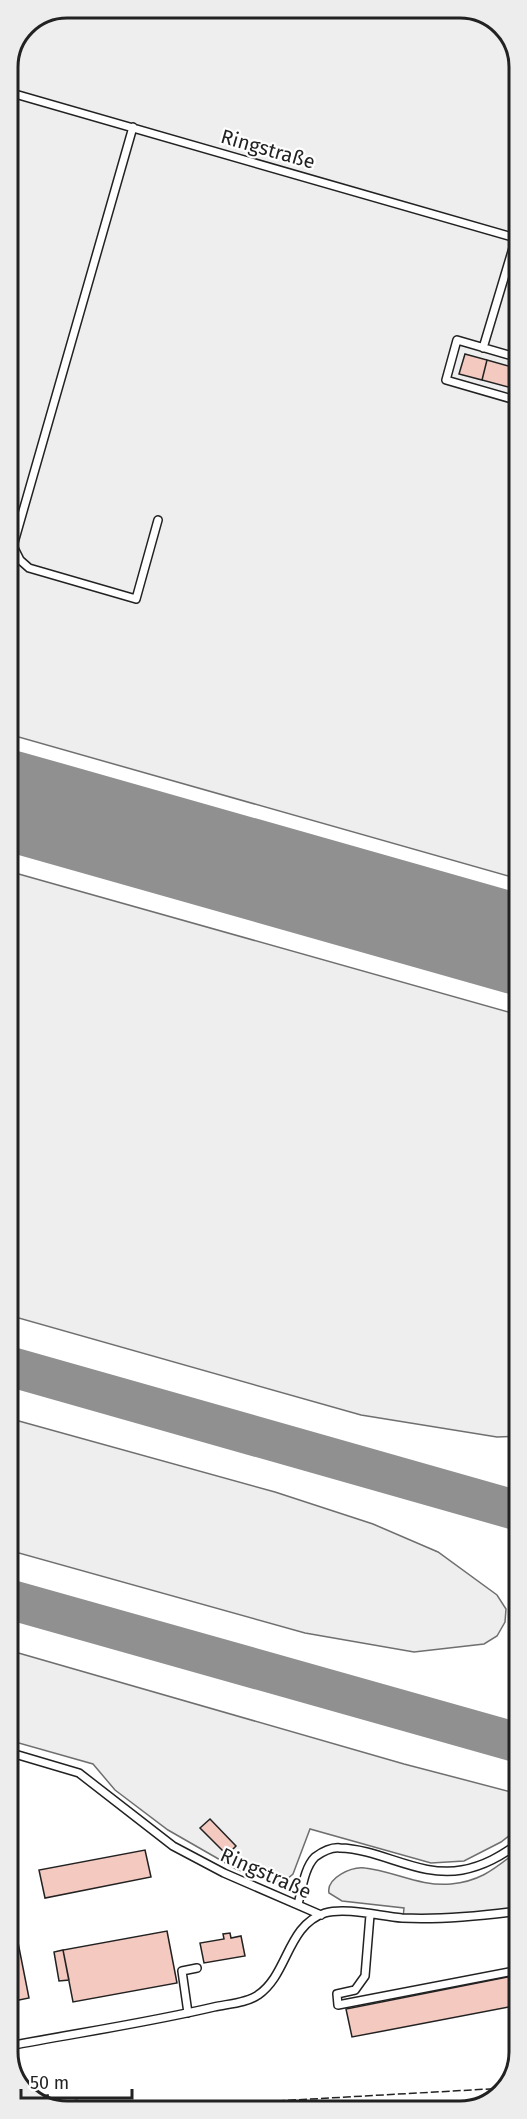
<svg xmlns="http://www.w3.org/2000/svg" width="527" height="2119" font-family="'Fira Sans',sans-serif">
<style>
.green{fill:#eee;stroke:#6f6f6f;stroke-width:1.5}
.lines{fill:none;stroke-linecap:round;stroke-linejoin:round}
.taxiway{stroke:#909090;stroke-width:40}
.runway{stroke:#909090;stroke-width:100}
.building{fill:#f3c9c0;stroke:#222;stroke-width:1.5}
.service-casing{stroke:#222;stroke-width:10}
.service{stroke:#fff;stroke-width:7}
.fence{stroke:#222;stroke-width:1.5;stroke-dasharray:8 3;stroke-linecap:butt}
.labels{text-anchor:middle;stroke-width:4.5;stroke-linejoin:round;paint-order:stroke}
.street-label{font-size:20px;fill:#222;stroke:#fff}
.rim{fill:none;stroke:#222;stroke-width:3}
</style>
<rect width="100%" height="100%" fill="#fff"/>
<path class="green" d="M67 8H467L502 25 518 56 519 879 8 734V67L25 25Z
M8 871 519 1015V1436L497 1437 361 1415 8 1315Z
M8 1418 275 1492 373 1524 438 1552 497 1595 506 1609 505 1622 497 1636 484 1644 414 1652 305 1633 8 1550Z
M8 1650 404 1764 519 1794V1828L501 1842 464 1861 431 1863 310 1829 293 1874 287 1879 273 1882 236 1869 168 1830 115 1790 93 1764 8 1740Z
M519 1850V1911L403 1918 404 1908 342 1901 329 1893C326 1878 352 1866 365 1868 393 1871 421 1887 451 1884 482 1881 495 1868 519 1850Z"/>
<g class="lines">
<path class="taxiway" d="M417 913 519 942
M8 1366 519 1511
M8 1599 519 1743"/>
<path class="runway" d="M8 800 519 945"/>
</g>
<path class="building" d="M465 354 487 360 482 380 459 374Z
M487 360 519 369V390L482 380Z
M210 1819 236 1846 227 1855 200 1828Z
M145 1850 151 1877 45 1898 39 1870Z
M8 1892 29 1998 9 2002Z
M167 1931 177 1983 73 2002 63 1950Z
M230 1933 231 1938 241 1936 245 1956 204 1963 200 1943 224 1939 223 1934Z
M63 1950 69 1980 59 1981 54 1952Z
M518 1975 519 2005 352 2037 346 2009Z
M48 2095 50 2105 77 2100 79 2111H60L33 2098Z"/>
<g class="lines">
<g class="service-casing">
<path id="service" d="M8 92 519 239
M133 127 13 546 20 560 29 568 136 599 158 520
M483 348 516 238
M512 399 446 380 457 340 519 358
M8 1752 79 1773 173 1846 224 1873 321 1915
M298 1904C302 1890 304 1868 315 1857 322 1852 332 1847 340 1848 381 1849 420 1878 462 1870 484 1866 501 1856 519 1843
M370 1915 365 1976 355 1990 337 1994 338 2005 519 1970
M188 2013 182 1971 197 1968
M9 2046C77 2033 146 2023 214 2007 227 2004 247 2003 258 1995 288 1975 287 1925 325 1913 346 1907 379 1916 402 1918 440 1920 481 1916 519 1911"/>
</g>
<use href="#service" class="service"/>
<path class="fence" d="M276 2111V2101L506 2088"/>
</g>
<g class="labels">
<g class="street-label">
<text transform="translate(268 149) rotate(16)" y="7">Ringstraße</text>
<text transform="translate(266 1873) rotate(24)" y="7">Ringstraße</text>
</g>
</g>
<path d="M0 0H527V2119H0ZM67 18H460A49 49 0 0 1 509 67V2052A49 49 0 0 1 460 2101H67A49 49 0 0 1 18 2052V67A49 49 0 0 1 67 18Z" fill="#ededed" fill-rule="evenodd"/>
<path class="rim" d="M67 18H460A49 49 0 0 1 509 67V2052A49 49 0 0 1 460 2101H67A49 49 0 0 1 18 2052V67A49 49 0 0 1 67 18Z"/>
<path d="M21 2089v9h111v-9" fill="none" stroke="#222222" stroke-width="3"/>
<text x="30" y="2089" font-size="18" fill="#222222" stroke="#ffffff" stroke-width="4.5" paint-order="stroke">50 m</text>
</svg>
